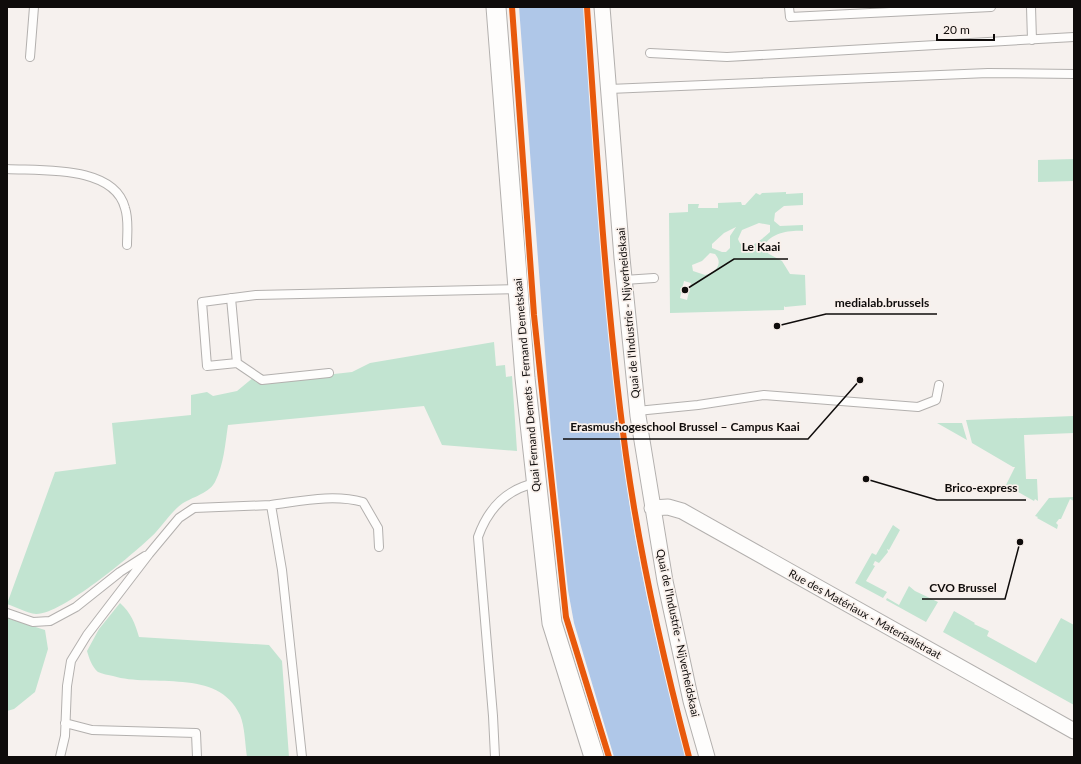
<svg xmlns="http://www.w3.org/2000/svg" width="1081" height="764" font-family="Lato,sans-serif">
<style>
.green{fill:#c2e4d1;fill-rule:evenodd}
.water{fill:#afc7e8}
.lines{fill:none;stroke-linecap:round;stroke-linejoin:round}
.service-casing{stroke:#b3b0ae;stroke-width:10}
.minor-casing{stroke:#b3b0ae;stroke-width:17}
.tertiary-casing{stroke:#b3b0ae;stroke-width:21}
.service{stroke:#fefdfc;stroke-width:8}
.minor{stroke:#fefdfc;stroke-width:15}
.tertiary{stroke:#fefdfc;stroke-width:19}
.cycleway-casing{stroke:#f9f0eb;stroke-width:8}
.cycleway{stroke:#e8590c;stroke-width:6}
.labels{text-anchor:middle;stroke-width:3.5;stroke-linejoin:round;paint-order:stroke}
.street-label{font-size:11px;fill:#0f0c0b;stroke:#f9f0eb}
.leader{fill:none;stroke:#0f0c0b;stroke-width:1.5}
.callout-dot{fill:#0f0c0b;stroke:#f9f0eb;stroke-width:1.5}
.callout-label{font-size:12px;text-anchor:middle;font-weight:bold;fill:#0f0c0b;stroke:#f9f0eb;stroke-width:3.5;stroke-linejoin:round;paint-order:stroke}
</style>
<rect width="100%" height="100%" fill="#f6f1ee"/>
<path class="green" d="M1074 159V181L1038 182V160Z
M786 192V194L803 193V205L784 206 775 213 774 221 780 226 803 225V231C791 230 766 233 764 249L769 254 782 261 790 274 805 275 806 305 785 307 784 306V310L670 313 669 213 688 212V204H699L698 208H718V203L741 202 742 205H745L756 193 760 195 762 193ZM759 223 770 225V232C762 239 744 256 738 239L742 230ZM736 227 730 236V248L726 252H722L712 248V244L724 233ZM710 253 715 254C724 264 715 273 705 275L693 271 692 265 702 261ZM684 281 691 283 687 300 680 298Z
M494 342 496 366 505 365 506 377 512 376 517 451 442 445 424 406 228 425C225 445 224 464 215 482 208 495 189 497 178 507 168 516 161 528 151 537 132 555 61 615 36 614 27 613 16 607 7 604L55 472 116 464 112 423 191 415V395L207 392 213 396 237 391 254 377 263 382 352 372 370 363Z
M1074 416V433L1024 435 1026 479H1037L1038 501 1035 499 1034 501 1013 489V487L1011 489 1006 485 1015 467H1013L972 443 966 420Z
M937 423H962L967 440Z
M1074 497V501L1070 499 1061 519H1059L1056 523 1058 525 1057 529 1037 518 1038 517 1035 516 1049 498Z
M893 525 900 530 889 550 887 549 888 552 879 563 875 561 873 565 875 566 866 581 887 592 883 598 855 583 872 553 876 555Z
M909 586 915 591 938 602 926 622 886 600 887 598 899 605Z
M120 603C131 613 135 623 139 637L269 645 282 661 289 757H247C245 744 245 727 240 715 218 667 152 688 113 676 109 675 102 674 98 672 92 667 89 658 87 651L99 629Z
M954 611 975 623 974 624 989 631 987 636 1036 663 1061 618 1074 625V705L943 632Z
M7 618 45 630 48 649 35 692 14 709 7 711Z"/>
<path class="water" d="M519 7H585C597 169 603 332 628 493 641 582 663 670 686 757H614L574 623 568 590 551 431Z"/>
<g class="lines">
<g class="service-casing">
<path id="service" d="M789 7 790 17 991 7
M1031 7 1032 40
M650 53 727 57 1074 37
M30 57 34 7
M609 89 988 73 1074 74
M7 169C42 171 114 165 125 208 129 220 127 233 127 245
M624 280 654 278
M231 298 237 363 207 366 202 302 256 295 518 289
M237 363 262 380 329 373
M637 411 698 405 764 395 918 407 936 400 939 385
M271 505C302 501 333 494 363 502L378 528 379 547
M7 613 33 622 50 621 76 607 120 572 145 556
M65 723 92 730 196 733 197 757
M60 757 65 736 67 686 71 661 87 635 149 554 179 518 194 508 271 505 282 570 302 757
M495 757 493 716 478 537C488 509 506 489 536 483"/>
</g>
<g class="minor-casing">
<path id="minor" d="M602 7 622 258 638 416 665 581 691 701 707 757
M652 508 668 507 682 511 1074 731"/>
</g>
<g class="tertiary-casing">
<path id="tertiary" d="M496 7 525 378 552 623 594 757"/>
</g>
<use href="#service" class="service"/>
<use href="#minor" class="minor"/>
<use href="#tertiary" class="tertiary"/>
<g class="cycleway-casing">
<path id="cycleway" d="M512 7 534 315 566 617 609 757
M587 7C597 156 606 307 626 455 640 557 663 658 689 757"/>
</g>
<use href="#cycleway" class="cycleway"/>
</g>
<g class="labels">
<g class="street-label">
<text transform="translate(628 313) rotate(-95)" y="4">Quai de l'Industrie - Nijverheidskaai</text>
<text transform="translate(527 385) rotate(-95)" y="4">Quai Fernand Demets - Fernand Demetskaai</text>
<text transform="translate(865 614) rotate(29)" y="4">Rue des Matériaux - Materiaalstraat</text>
<text transform="translate(678 633) rotate(78)" y="4">Quai de l'Industrie - Nijverheidskaai</text>
</g>
</g>
<path class="leader" d="M685 290L734 259H788M777 326L826 314H937M860 380L808 439H563M866 479L937 500H1026M1020 542L1005 599H922"/>
<g class="callout-dot">
<circle cx="685" cy="290" r="4"/>
<circle cx="777" cy="326" r="4"/>
<circle cx="860" cy="380" r="4"/>
<circle cx="866" cy="479" r="4"/>
<circle cx="1020" cy="542" r="4"/>
</g>
<g class="callout-label">
<text x="761" y="251">Le Kaai</text>
<text x="882" y="307">medialab.brussels</text>
<text x="685" y="431">Erasmushogeschool Brussel – Campus Kaai</text>
<text x="981" y="492">Brico-express</text>
<text x="963" y="592">CVO Brussel</text>
</g>
<rect width="1081" height="764" fill="none" stroke="#0f0c0b" stroke-width="16"/>
<path d="M937 34v6h57v-6" fill="none" stroke="#0f0c0b" stroke-width="2"/>
<text x="943" y="34" font-size="12" fill="#0f0c0b" stroke="#f9f0eb" stroke-width="3" paint-order="stroke">20 m</text>
</svg>
